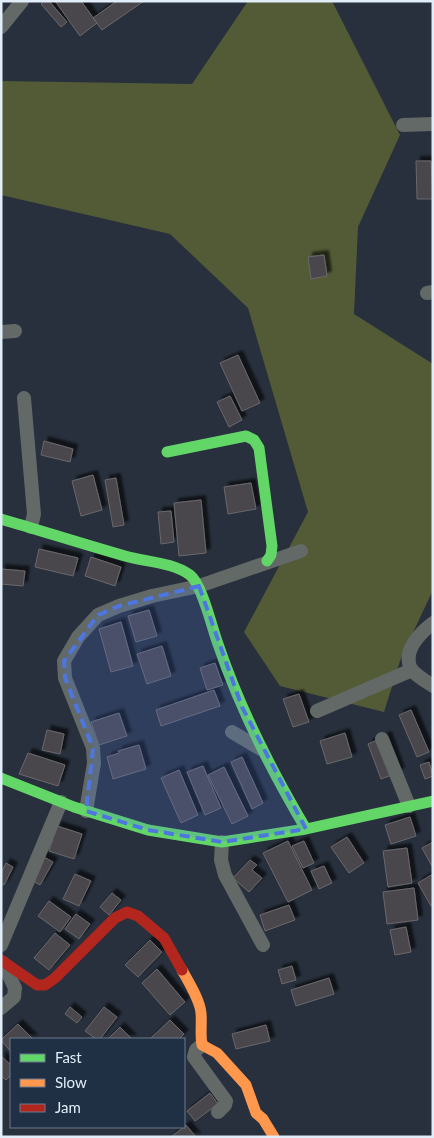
<svg xmlns="http://www.w3.org/2000/svg" width="434" height="1138" font-family="Lato,sans-serif">
<style>
.forest{fill:#525b35}
.building{fill:#49464b;stroke:#6a686c;filter:url(#shadow)}
.lines{fill:none;stroke-linecap:round;stroke-linejoin:round}
.street{stroke:#626967;stroke-width:14}
.fast{stroke:#63d668;stroke-width:11}
.slow{stroke:#ff974d;stroke-width:11}
.jam{stroke:#b3261e;stroke-width:11}
.marked{fill:#4e76e0;fill-opacity:0.2;stroke:#4e76e0;stroke-width:4;stroke-dasharray:10 6;stroke-linejoin:round}
</style>
<defs>
<filter id="shadow"><feDropShadow dx="4.5" dy="-4.5" stdDeviation="1" flood-color="#0009"/></filter>
</defs>
<rect width="100%" height="100%" fill="#27303c"/>
<path class="forest" d="M248 1H332L400 135 358 227 354 314 433 364V590L401 658 384 712 280 686 244 632 308 512 248 308 170 234 1 195V81L192 84Z"/>
<path class="building" d="M44 1H49L67 22 61 27 41 4Z
M55 1H81L97 23 80 36Z
M117 1H144L102 30 93 18Z
M416 161H431L433 199H417Z
M324 255 327 276 311 279 308 257Z
M238 355 260 403 242 411 220 363Z
M230 396 242 420 229 427 217 402Z
M44 441 73 449 70 462 41 455Z
M93 475 102 510 81 516 72 481Z
M116 478 124 525 113 527 105 480Z
M251 483 256 509 228 514 224 487Z
M201 500 206 553 179 556 174 503Z
M171 511 174 542 161 544 158 512Z
M39 549 78 558 73 576 35 567Z
M91 557 121 567 115 586 85 576Z
M1 569 25 571 23 586 1 584Z
M149 610 157 636 136 642 128 616Z
M121 622 133 666 111 672 99 629Z
M162 646 171 676 147 684 137 654Z
M215 663 223 685 207 690 200 668Z
M214 690 220 706 161 726 156 710Z
M299 694 309 722 293 727 283 699Z
M411 710 429 752 417 757 399 715Z
M119 713 127 736 99 745 91 722Z
M47 730 64 734 60 754 42 750Z
M345 733 352 757 327 764 320 741Z
M387 736 400 772 381 779 368 744Z
M139 745 146 769 113 779 107 757 119 753 118 751Z
M28 753 65 765 58 786 19 774Z
M242 757 263 803 252 809 231 762Z
M429 762 433 776 425 779 420 765Z
M203 766 221 808 205 815 187 772Z
M224 767 248 816 232 824 208 775Z
M179 770 198 815 181 823 161 778Z
M410 817 416 836 391 844 385 825Z
M57 826 82 834 74 859 49 851Z
M347 837 364 863 349 873 331 847Z
M288 841 312 890 288 902 263 853Z
M304 841 314 863 303 868 292 846Z
M433 842V868L422 848Z
M407 848 412 883 388 887 383 851Z
M42 856 53 862 40 885 29 879Z
M250 860 257 865 252 870 262 878 249 892 233 878Z
M6 863 13 867 4 885 1 883V873Z
M324 866 332 883 319 889 311 871Z
M75 874 91 881 79 906 63 899Z
M433 874V905L431 906 418 883Z
M414 888 418 920 387 924 383 892Z
M112 893 121 900 109 915 100 907Z
M49 901 71 917 60 932 38 916Z
M289 905 295 920 265 931 260 915Z
M76 914 90 924 79 939 65 929Z
M406 927 411 952 395 955 390 930Z
M55 933 70 945 49 970 34 958Z
M150 940 162 952 138 977 125 965Z
M292 966 296 980 282 984 278 970Z
M157 969 185 1002 170 1015 142 983Z
M329 978 334 994 296 1006 291 990Z
M70 1007 82 1017 77 1023 65 1014Z
M104 1007 117 1017 100 1039H96L85 1031Z
M170 1020 184 1034 179 1039H153L151 1038Z
M18 1024 33 1039H11V1052L1 1040Z
M266 1025 270 1041 236 1049 232 1034Z
M120 1027 132 1039H108Z
M1 1056 11 1065V1075L6 1080 1 1076Z
M210 1093 218 1104 195 1121 187 1111Z
M186 1125 196 1137H171L184 1127Z"/>
<g class="lines">
<path class="street" d="M1 27 22 1
M403 125 433 124
M427 293 433 292
M1 332 15 331
M24 398 34 514 31 527
M433 623C420 633 402 651 411 669 415 675 427 682 433 686
M317 711 412 670
M232 732 261 749
M382 739 409 806
M86 811 94 763 93 748 65 678 64 661 78 637 98 615 119 606 152 596 199 586 301 551
M222 842 221 860 225 875 263 945
M1 945 61 802
M1 1008 14 997 15 988 3 963
M202 1045 196 1050 194 1057 226 1101 225 1105 218 1112"/>
<path class="fast" d="M167 452 246 436 254 440 259 448 272 546 271 555 267 561
M1 519C42 531 83 544 125 556 146 562 172 562 190 575 202 584 212 628 218 644 240 709 271 770 306 829
M1 778 74 807 148 830 222 842 306 829 433 801"/>
<path class="slow" d="M182 970C188 981 200 1000 201 1013 202 1024 200 1034 202 1045L217 1053 246 1085 256 1113 263 1119 274 1137"/>
<path class="jam" d="M1 960 37 985H45L55 978 115 918 127 912 138 916 164 938 182 970"/>
</g>
<path class="marked" d="M199 586 242 707 306 829 222 842 148 830 86 811 93 748 65 678 64 661 98 615 119 606Z"/>
<rect width="434" height="1138" fill="none" stroke="#e2edfa" stroke-width="5"/>
<rect x="10" y="1038" width="175" height="90" fill="#1f2f44" stroke="#6d7b8d"/>
<rect x="20" y="1054" width="25" height="8" fill="#63d668" stroke="#6d7b8d"/>
<text x="55" y="1063" font-size="15" fill="#e2edfa">Fast</text>
<rect x="20" y="1079" width="25" height="8" fill="#ff974d" stroke="#6d7b8d"/>
<text x="55" y="1088" font-size="15" fill="#e2edfa">Slow</text>
<rect x="20" y="1104" width="25" height="8" fill="#b3261e" stroke="#6d7b8d"/>
<text x="55" y="1113" font-size="15" fill="#e2edfa">Jam</text>
</svg>
